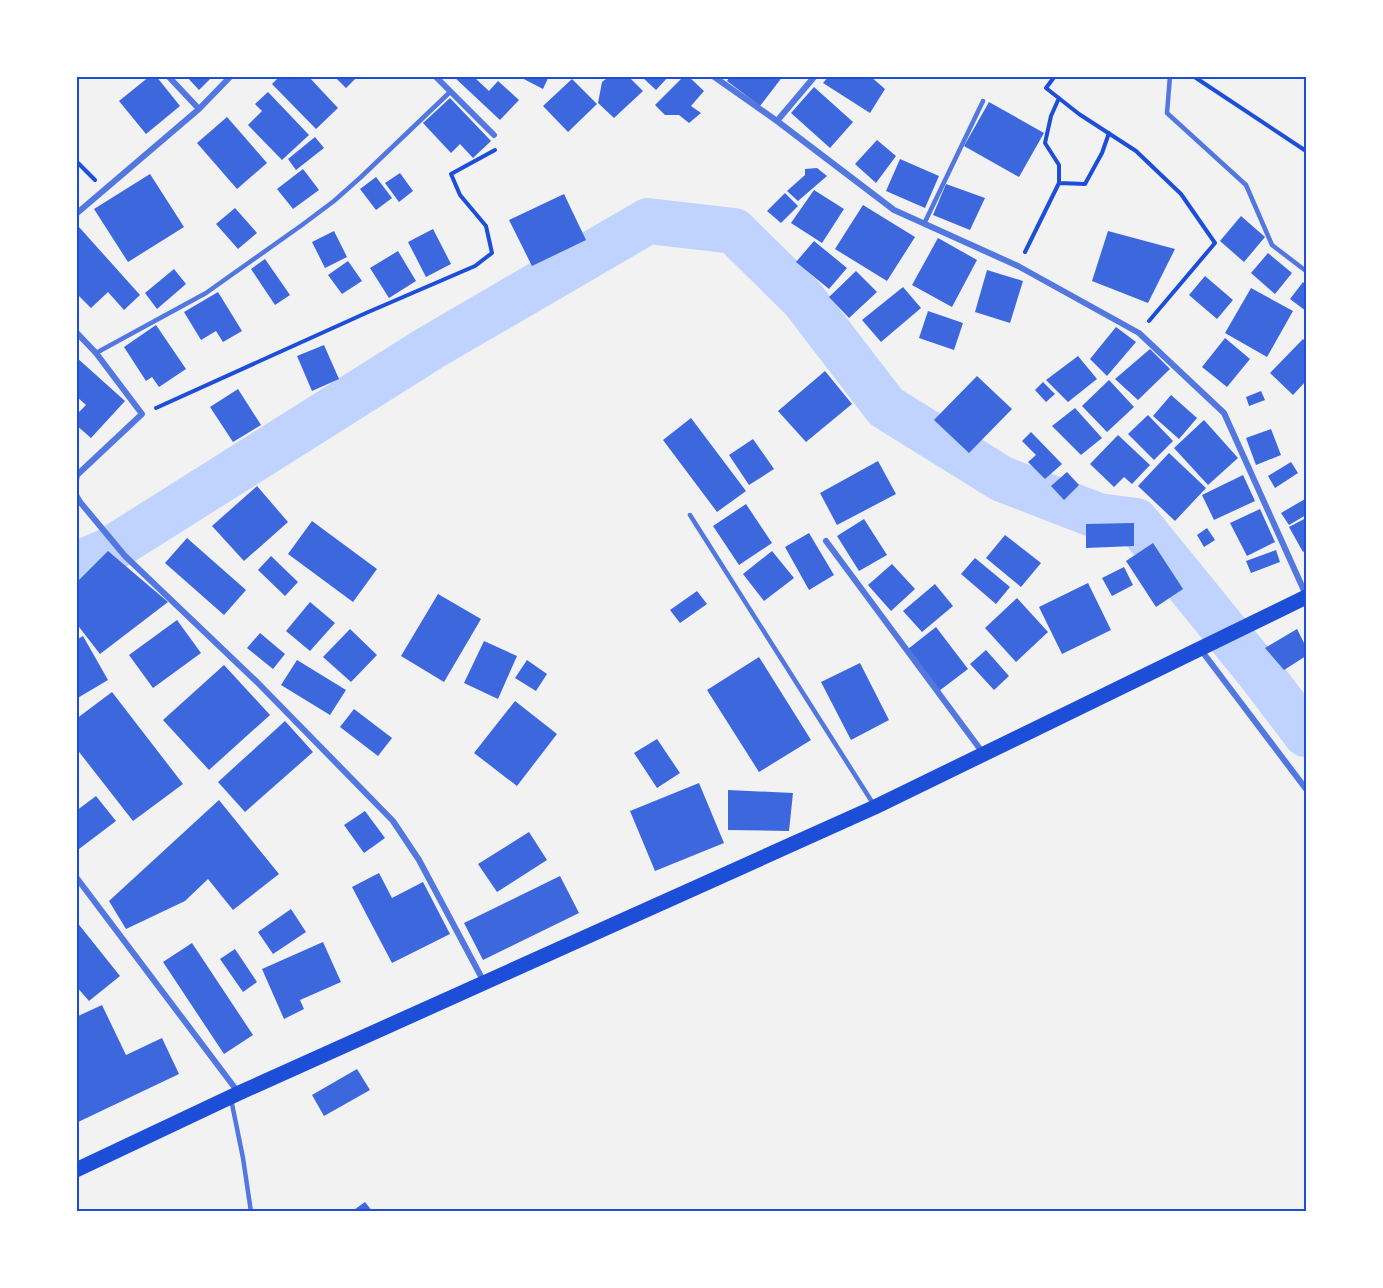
<svg xmlns="http://www.w3.org/2000/svg" width="1383" height="1288" font-family="'Asap Condensed',sans-serif">
<style>
.lines{fill:none;stroke-linecap:round;stroke-linejoin:round}
.river{stroke:#bfd3fe;stroke-width:46}
.building{fill:#3d67dc}
.path{stroke:#1d4ed8;stroke-width:4}
.service{stroke:#5277de;stroke-width:4.5}
.minor{stroke:#5277de;stroke-width:6}
.primary{stroke:#1d4ed8;stroke-width:15}
.neatline{fill:none;stroke:#1d4ed8;stroke-width:2}
</style>
<rect width="100%" height="100%" fill="#f2f2f2"/>
<g class="lines">
<path class="river" d="M76 565 108 551 430 348 648 221 734 231 803 299 886 407 1002 479 1098 516 1136 521 1258 671 1306 734"/>
</g>
<path class="building" d="M150 76H156L180 106 146 134 119 101Z
M186 76H213L199 90Z
M280 76H308L338 108 316 129 272 84Z
M334 76H358L346 88Z
M453 76H477L475 78 489 91 498 81 519 100 500 120Z
M518 76H549L543 89Z
M610 76H628L643 91 614 118 598 103 602 82Z
M641 76H669L656 90Z
M684 76H688L704 91 691 106 701 113 689 123 679 115H665L655 105Z
M730 76H783L760 106 727 81Z
M829 76H870L885 89 870 113 823 83Z
M572 79 597 104 568 132 543 106Z
M814 87 853 122 830 148 791 113Z
M268 92 309 135 282 160 248 125 262 111 255 104Z
M450 98 491 141 473 158 460 144 451 153 423 123Z
M989 102 1044 133 1019 177 964 146Z
M227 117 267 163 237 189 197 143Z
M315 137 324 148 296 170 288 159Z
M877 140 896 156 876 183 855 164Z
M900 159 939 176 925 208 886 191Z
M817 168 827 176 798 201 787 191 805 175V169Z
M303 169 319 190 293 209 277 189Z
M400 173 413 191 399 202 385 183Z
M150 174 184 227 128 262 94 209Z
M376 177 392 198 376 210 360 189Z
M946 184 985 198 970 230 933 215Z
M814 190 844 209 822 243 791 223Z
M785 193 798 206 781 223 767 211Z
M564 194 586 240 532 266 509 220Z
M863 205 915 237 887 281 835 249Z
M235 208 257 233 238 249 216 224Z
M1241 216 1265 237 1244 262 1220 241Z
M79 227 140 295 124 310 108 292 91 308 76 293V229Z
M433 229 451 264 426 277 408 242Z
M334 231 347 257 325 268 312 242Z
M1108 231 1175 249 1148 303 1092 281Z
M938 238 977 260 952 307 912 285Z
M814 241 847 268 829 289 796 262Z
M398 251 416 281 389 298 370 268Z
M1268 253 1292 273 1275 294 1251 273Z
M265 259 290 295 275 305 251 269Z
M348 261 362 281 342 294 328 275Z
M174 269 186 284 157 309 145 293Z
M987 270 1023 281 1010 323 975 312Z
M856 271 877 292 849 318 829 297Z
M1205 276 1233 300 1217 319 1189 295Z
M1303 282 1306 285V311L1290 299Z
M903 287 921 308 881 342 862 320Z
M1251 288 1293 311 1267 357 1225 333Z
M218 292 242 331 223 342 216 331 201 340 184 312Z
M928 311 963 323 954 350 919 338Z
M156 325 186 369 159 387 152 377 146 381 124 347Z
M1116 327 1136 342 1107 376 1090 359Z
M1225 338 1250 359 1227 387 1202 367Z
M1303 339 1306 342V381L1293 395 1270 373Z
M324 345 339 379 312 391 297 356Z
M1150 349 1170 369 1138 400 1115 379Z
M1078 356 1097 379 1068 402 1046 380Z
M76 357 125 401 91 438 76 425V415L86 405 76 396Z
M825 371 852 404 806 442 778 411Z
M977 376 1012 409 969 453 934 420Z
M1109 380 1134 407 1107 432 1082 406Z
M1043 382 1055 394 1046 402 1035 390Z
M238 389 261 425 233 442 210 407Z
M1261 391 1265 400 1249 406 1246 397Z
M1171 395 1197 418 1179 439 1153 416Z
M1075 408 1102 438 1081 455 1052 426Z
M1148 415 1173 441 1154 460 1128 434Z
M691 418 746 491 717 512 663 440Z
M1204 420 1238 458 1208 485 1174 448Z
M1271 429 1281 455 1256 465 1246 438Z
M1031 432 1062 464 1045 479 1028 462 1036 455 1022 441Z
M1118 435 1150 465 1132 484 1124 477 1114 487 1090 464Z
M753 439 774 469 749 485 729 455Z
M1169 453 1206 488 1175 521 1138 486Z
M878 461 896 494 837 525 820 493Z
M1291 462 1298 473 1275 488 1268 476Z
M1067 472 1079 485 1064 500 1051 486Z
M1243 475 1255 501 1214 520 1202 495Z
M257 486 288 522 244 561 212 526Z
M1305 499 1306 515 1289 525 1281 513Z
M746 504 772 543 739 565 713 526Z
M1260 509 1275 542 1247 556 1230 523Z
M1306 518V550L1303 552 1289 527Z
M864 519 887 555 859 571 837 536Z
M312 521 377 569 353 602 288 554Z
M1134 523V546L1086 548V524Z
M1207 528 1215 540 1204 547 1197 535Z
M809 533 834 575 809 590 785 547Z
M1005 535 1041 563 1021 587 986 558Z
M187 538 246 590 224 615 165 563Z
M1153 543 1183 589 1156 607 1126 561Z
M1276 550 1280 562 1251 573 1246 561Z
M108 551 168 602 100 654 76 623V583Z
M772 551 794 578 764 601 743 574Z
M271 556 298 582 285 596 258 570Z
M975 558 1010 587 996 604 961 574Z
M892 564 915 589 891 611 868 585Z
M1124 567 1133 585 1112 596 1102 578Z
M1088 583 1111 630 1062 654 1039 607Z
M935 584 953 606 922 632 903 611Z
M697 591 707 604 680 623 670 610Z
M438 594 481 619 444 682 401 656Z
M1017 598 1048 632 1016 662 985 628Z
M310 602 335 623 310 651 286 631Z
M177 620 201 653 153 688 129 655Z
M936 627 968 669 939 691 908 649Z
M350 629 377 655 351 682 323 657Z
M1297 629 1306 647V656L1284 670 1265 648Z
M260 633 285 654 273 669 247 648Z
M83 636 108 680 76 699V640Z
M484 641 517 656 498 699 464 683Z
M986 650 1009 676 994 690 970 664Z
M759 657 811 740 759 772 707 690Z
M297 660 346 690 330 715 281 685Z
M527 660 547 674 536 691 515 678Z
M860 663 889 720 851 740 821 682Z
M224 665 270 715 209 770 163 720Z
M112 692 183 784 133 821 76 748V719Z
M515 701 557 734 517 786 474 753Z
M354 709 392 738 378 756 340 727Z
M285 721 313 752 245 812 218 782Z
M657 739 680 773 657 788 634 753Z
M699 783 724 843 655 871 630 811Z
M728 790 793 793 789 831 728 830Z
M96 796 116 821 79 849 76 846V811Z
M219 800 279 874 233 910 208 879 185 901 126 929 109 901Z
M365 811 385 838 364 853 344 825Z
M529 832 547 860 497 892 478 864Z
M379 873 392 898 423 882 450 934 392 963 352 887Z
M560 876 579 913 483 960 464 923Z
M291 909 306 932 273 954 258 932Z
M76 921 120 976 89 1001 76 986Z
M323 942 341 982 300 1000 304 1009 284 1019 262 969Z
M192 943 253 1035 224 1054 163 962Z
M235 949 257 982 243 992 220 959Z
M102 1005 126 1055 162 1038 179 1074 76 1123V1017Z
M357 1069 370 1090 324 1116 312 1095Z
M365 1202 373 1212H351Z"/>
<g class="lines">
<path class="path" d="M1055 76 1046 88 1079 114 1136 151 1181 194 1215 243 1149 321
M1193 76 1306 151
M76 161 95 180
M1059 183 1085 184 1102 153 1109 133
M1025 252 1059 183V165L1045 143 1051 116 1059 98
M156 408 366 313 475 266 492 253 486 226 460 195 451 174 495 150"/>
<path class="service" d="M1170 76 1167 113 1246 185 1272 245 1306 271
M924 224 983 101
M96 353 206 293 302 225 334 201 361 177 450 92
M690 515 874 805
M231 1099 243 1158 251 1212"/>
<path class="minor" d="M168 76 199 109
M435 76 494 135
M713 76 777 121 894 210 1018 266 1139 333 1224 413 1306 595
M777 121 815 76
M76 214 199 109 231 76
M76 332 96 353 142 414 77 475 76 480
M76 495 80 502 125 556 257 682 393 821 419 860 484 982
M826 541 983 753
M1201 650 1306 789
M76 877 238 1092"/>
<path class="primary" d="M76 1170 239 1093 875 807 1306 597"/>
</g>
<rect width="1383" height="1288" fill="none" stroke="#ffffff" stroke-width="156"/>
<rect x="78" y="78" width="1227" height="1132" class="neatline"/>
</svg>
